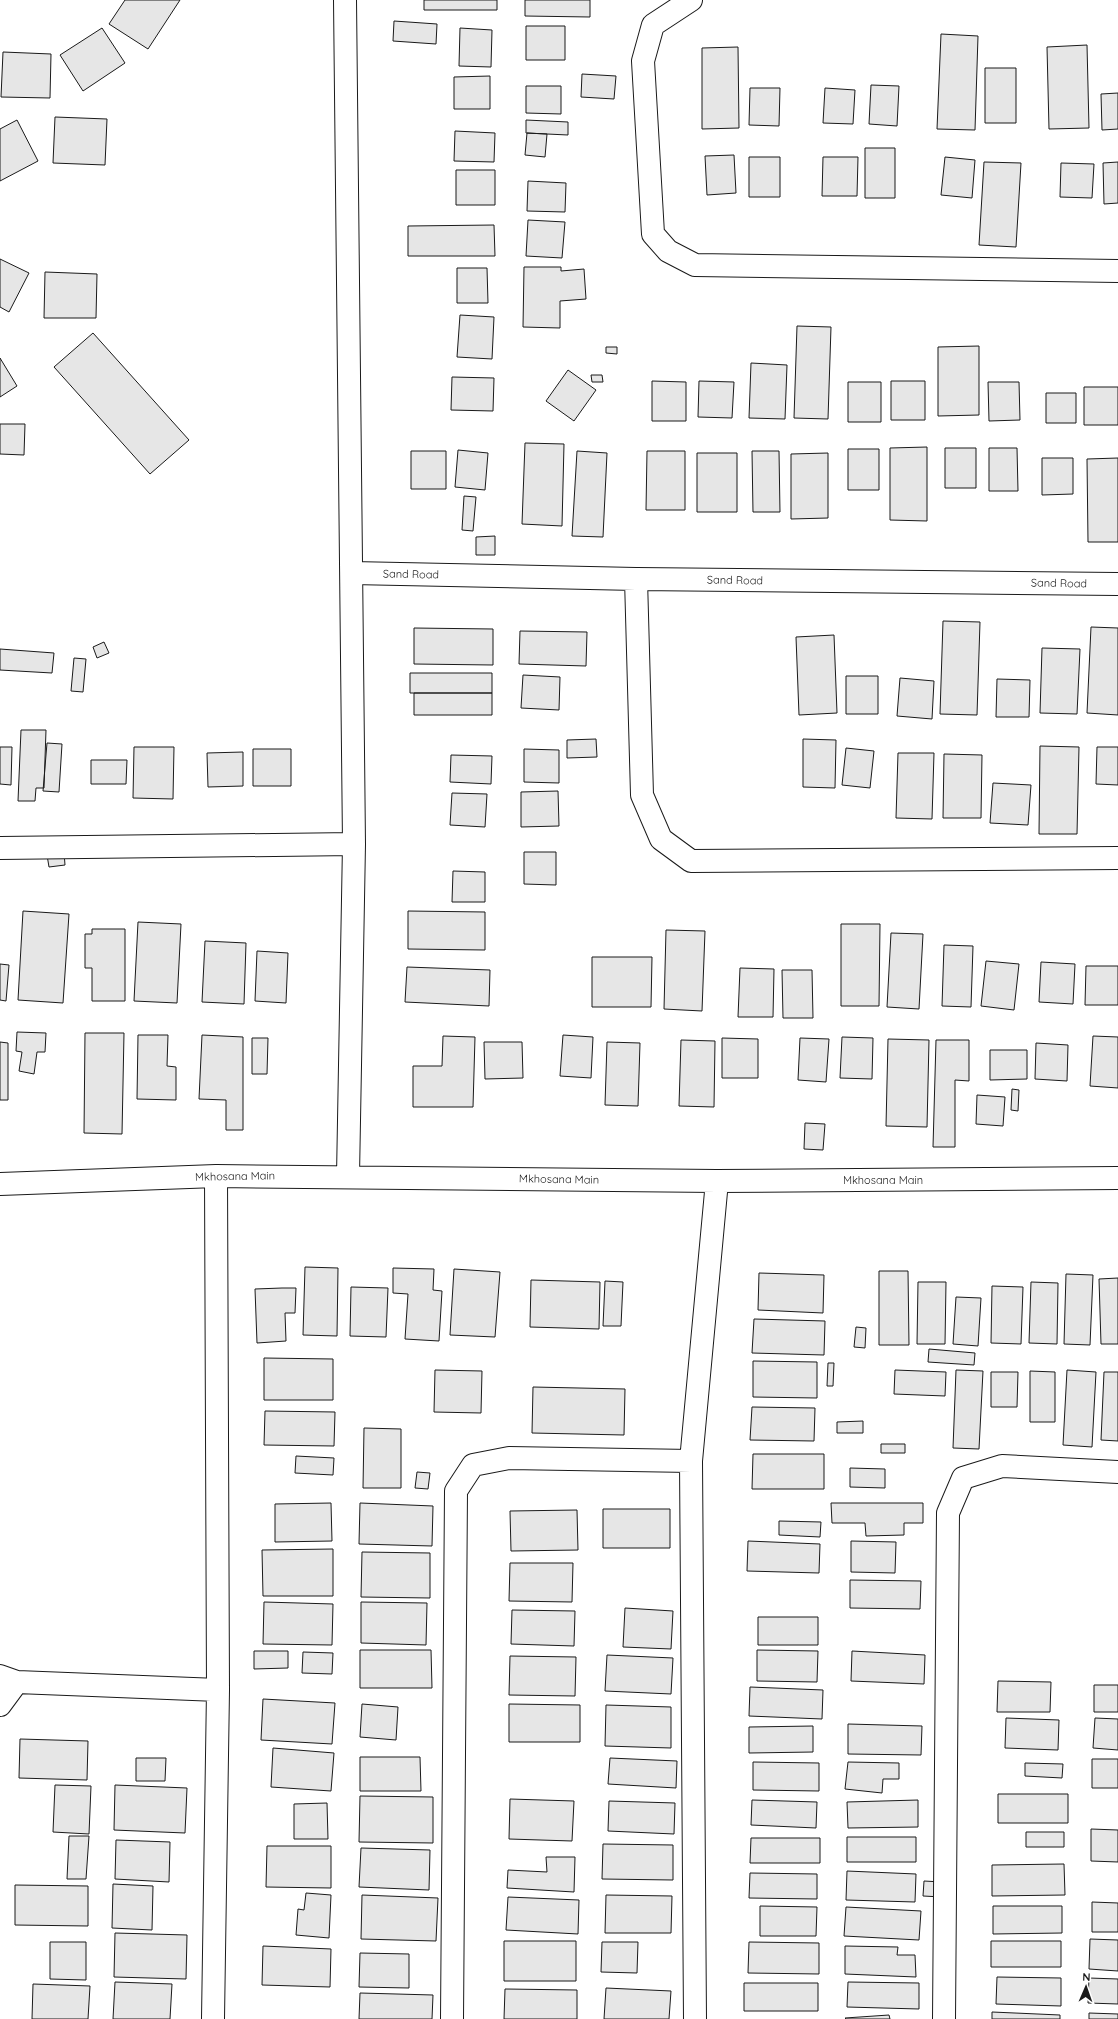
<svg xmlns="http://www.w3.org/2000/svg" width="1118" height="2019" font-family="Quicksand,sans-serif">
<style>
.building{fill:#e6e6e6;stroke:#1a1a1a}
.lines{fill:none;stroke-linecap:round;stroke-linejoin:round}
.minor-casing{stroke:#1a1a1a;stroke-width:24}
.minor{stroke:#fff;stroke-width:22}
.labels{text-anchor:middle;stroke-width:3;stroke-linejoin:round;paint-order:stroke}
.street-label{font-size:11px;fill:#1a1a1a;stroke:#fff}
</style>
<rect width="100%" height="100%" fill="#fff"/>
<path class="building" d="M125 0H180L148 49 109 24Z
M424 0H497V10H424Z
M525 0H590V17L525 16Z
M394 21 437 24 436 44 393 41Z
M526 26H565V60H526Z
M102 28 125 63 83 91 60 55Z
M460 28 492 30 491 67 459 66Z
M941 34 978 36 975 130 937 129Z
M1087 45 1089 128 1049 129 1047 47Z
M738 47 739 128 702 129V48Z
M3 52 51 54 50 98 1 97Z
M985 68H1016V123H985Z
M582 74 616 76 614 99 581 97Z
M490 76V109H454V77Z
M871 85 899 86 897 126 869 124Z
M526 86H561V114L526 113Z
M750 88H780L779 126 749 125Z
M825 88 855 90 853 124 823 123Z
M1118 93V129L1102 130 1101 94Z
M55 117 107 119 105 165 53 163Z
M17 120 38 161 0 181V129Z
M526 120 568 122V135L526 133Z
M455 131 495 133 494 162 454 161Z
M527 133 547 134 545 157 525 155Z
M865 148H895V198H865Z
M734 155 736 193 707 195 705 156Z
M749 157H780V197H749Z
M823 157H858L857 196H822Z
M945 157 975 160 972 198 941 195Z
M984 162 1021 163 1016 247 979 245Z
M1118 162V203L1104 204 1103 163Z
M1061 163 1094 164 1092 198 1060 197Z
M456 170H495V205H456Z
M528 181 566 183 565 212 527 211Z
M528 220 565 222 562 258 526 256Z
M494 225 495 256H408V226Z
M0 259 29 273 9 312 0 307Z
M524 267H561V271L584 269 586 299 560 301V328L523 327Z
M457 268H487L488 303H457Z
M45 272 97 274 96 318H44Z
M460 315 494 317 492 359 457 357Z
M797 326 831 327 828 419 794 418Z
M93 333 189 440 150 474 54 367Z
M979 346V415L938 416V347Z
M606 347H617V354L606 353Z
M0 358 17 386 0 397Z
M751 363 787 365 785 419 749 418Z
M568 370 596 390 574 421 546 401Z
M591 375H602L603 382H592Z
M452 377 494 378 493 411 451 410Z
M652 381 686 382V421H652Z
M699 381 734 382 732 418 698 417Z
M891 381H925V420H891Z
M848 382H881V422H848Z
M988 382H1019L1020 420 989 421Z
M1084 387H1118V425H1084Z
M1046 393H1076V423H1046Z
M0 424H25L24 455 0 454Z
M525 443 564 444 562 526 522 524Z
M927 447V521L890 520V448Z
M945 448H976V488H945Z
M989 448H1017L1018 491H989Z
M848 449H879V490H848Z
M458 450 488 453 485 490 455 487Z
M411 451H446V489H411Z
M577 451 607 453 603 537 572 536Z
M647 451H685V510H646Z
M752 451H779L780 512H753Z
M697 453H737V512H697Z
M828 453V518L791 519V454Z
M1042 458H1073V494L1042 495Z
M1118 458V542H1088L1087 459Z
M464 496 476 497 473 531 462 530Z
M495 536V555H476V537Z
M943 621 980 622 977 715 940 714Z
M1091 627 1118 628V715L1087 713Z
M414 628 493 629V665L414 664Z
M520 631 587 632 586 666 519 664Z
M834 635 837 713 799 715 796 637Z
M104 642 109 653 97 658 93 647Z
M1042 648 1080 649 1077 714 1040 713Z
M0 649 54 653 52 673 0 670Z
M74 658 86 659 83 692 71 691Z
M410 673H492V693H410Z
M523 675 560 677 559 710 521 708Z
M846 676H878V714H846Z
M900 678 934 681 932 719 897 716Z
M997 679 1030 680 1029 717H996Z
M414 693H492V715H414Z
M21 730H46L44 788H36L35 801H18Z
M596 739 597 757 567 758V740Z
M803 739 836 740 835 788 803 787Z
M47 743 62 744 59 792 43 791Z
M1040 746 1079 747 1077 834H1039Z
M0 747H12L11 785 0 784Z
M134 747H174L173 799 133 798Z
M1097 747H1118V785L1096 784Z
M846 748 874 751 870 788 842 785Z
M253 749H291V786H253Z
M524 749 559 750V783L524 782Z
M243 752V786L208 787 207 753Z
M898 753H934L932 819 896 818Z
M944 754 982 755 981 818H943Z
M451 755 492 756 491 784 450 782Z
M91 760H127L126 784H91Z
M993 783 1031 785 1028 825 990 823Z
M558 791 559 826 521 827V792Z
M452 793 487 794 485 827 450 825Z
M64 852 65 865 49 867 47 855Z
M524 852H556V885L524 884Z
M453 871 485 872V902H452Z
M23 911 69 914 63 1003 18 1000Z
M408 911 485 912V950L408 949Z
M138 922 181 924 177 1003 134 1001Z
M841 924H880L879 1006H841Z
M92 929H125V1001H92V968H85V934H92Z
M666 930 705 931 702 1011 664 1009Z
M891 933 923 934 919 1009 887 1007Z
M205 941 246 943 244 1004 202 1002Z
M944 945 973 946 971 1007 942 1006Z
M257 951 288 953 286 1003 255 1001Z
M592 957H652L651 1007H592Z
M986 961 1019 964 1014 1010 981 1006Z
M1041 962 1075 964 1073 1004 1039 1002Z
M0 964 9 965 6 1001 0 1000Z
M1086 966H1118V1005H1085Z
M407 967 490 970 489 1006 405 1002Z
M740 968 774 969 773 1017H738Z
M782 970H812L813 1018H783Z
M17 1032 46 1033 45 1052H37L34 1074 19 1071 22 1052 16 1051Z
M85 1033H124L122 1134 84 1133Z
M138 1035H168L167 1066 176 1067V1100L137 1099Z
M202 1035 243 1037V1130H226V1100L199 1099Z
M563 1035 593 1037 591 1078 560 1076Z
M443 1036 475 1037 473 1107H413V1066H442Z
M1093 1036 1118 1037V1088L1090 1086Z
M842 1037 873 1038 872 1079 840 1078Z
M252 1038H268L267 1074H252Z
M722 1038 758 1039V1078H722Z
M800 1038 829 1039 826 1082 798 1080Z
M888 1039 929 1040 927 1127 886 1126Z
M681 1040 715 1041 714 1107 679 1106Z
M936 1040H969V1081L955 1080V1147H933Z
M0 1042 8 1043V1100H0Z
M484 1042H522L523 1078 485 1079Z
M607 1042 640 1043 638 1106 605 1105Z
M1036 1043 1068 1045 1067 1081 1035 1079Z
M990 1050H1027V1079L990 1080Z
M1012 1089 1019 1090 1018 1111 1011 1110Z
M977 1095 1005 1097 1003 1126 976 1124Z
M805 1123 825 1124 823 1150 804 1149Z
M305 1267 338 1268 337 1336 303 1335Z
M393 1268 434 1269 433 1290 442 1291 439 1341 405 1339 408 1294 393 1293Z
M454 1269 500 1272 495 1337 450 1335Z
M879 1271H908L909 1345H879Z
M759 1273 824 1275 823 1313 758 1310Z
M1066 1274 1093 1275 1090 1345 1064 1344Z
M1118 1278V1344H1101L1099 1279Z
M531 1280 600 1282 599 1329 530 1327Z
M605 1281 623 1282 621 1326H603Z
M918 1282H946L945 1344H917Z
M1031 1282 1058 1283 1057 1344 1029 1343Z
M992 1286 1023 1287 1021 1344 991 1343Z
M351 1287 388 1288 386 1337 350 1336Z
M282 1288H296L295 1313H285L286 1341 257 1343 255 1289Z
M956 1297 981 1298 978 1346 953 1344Z
M754 1319 825 1321 824 1355 752 1353Z
M856 1327 866 1328 865 1348 854 1347Z
M929 1349 975 1353 974 1365 928 1362Z
M264 1358 333 1359V1400H264Z
M753 1361 817 1362V1398L753 1397Z
M828 1363H834L833 1386H827Z
M435 1370 482 1371 481 1413 434 1412Z
M895 1370 946 1372 945 1396 894 1394Z
M956 1370 983 1371 979 1449 953 1448Z
M1067 1370 1096 1372 1092 1447 1063 1445Z
M1030 1371 1055 1372V1422H1030Z
M991 1372H1018L1017 1407H991Z
M1104 1372H1118V1441L1101 1440Z
M533 1387 625 1389 624 1435 532 1433Z
M752 1407 815 1408 814 1441 750 1440Z
M265 1411 335 1412 334 1446 264 1445Z
M863 1421V1433H837V1422Z
M364 1428 401 1429V1488H363Z
M881 1444H905V1453H881Z
M753 1454H824V1489H752Z
M296 1456 334 1458 333 1475 295 1473Z
M850 1468 885 1469V1488L850 1487Z
M417 1472 430 1473 428 1489 415 1488Z
M331 1503 332 1541 275 1542V1504Z
M360 1503 433 1506 432 1546 359 1544Z
M831 1503H923V1523H904V1535L866 1536 865 1523H832Z
M603 1509H670V1548H603Z
M577 1510 578 1550 511 1551 510 1511Z
M779 1521 821 1522 820 1537 779 1535Z
M748 1541 820 1544 819 1573 747 1571Z
M851 1541 896 1542 895 1573 851 1572Z
M333 1549V1596H263L262 1550Z
M362 1552 430 1553V1598L361 1597Z
M510 1563H573L572 1602 509 1601Z
M850 1580 921 1581 920 1609 850 1608Z
M264 1602 333 1604 332 1645 263 1644Z
M361 1602 427 1603 426 1645 361 1643Z
M625 1608 673 1611 671 1649 623 1647Z
M512 1610 575 1611 574 1646 511 1644Z
M758 1617H818V1645H758Z
M360 1650H431L432 1688H360Z
M757 1650 818 1651 817 1682 757 1681Z
M254 1651H288V1668L254 1669Z
M852 1651 925 1655 924 1684 851 1681Z
M303 1652 333 1653 332 1674 302 1673Z
M607 1655 673 1658 671 1694 605 1691Z
M510 1656 576 1657 575 1696 509 1695Z
M998 1681 1051 1682 1050 1712H997Z
M1094 1685H1118V1712H1094Z
M750 1687 823 1690 822 1719 749 1716Z
M263 1699 335 1703 332 1744 261 1740Z
M362 1704 398 1707 396 1740 360 1737Z
M509 1704 580 1705V1742H509Z
M606 1705 671 1707V1748L605 1746Z
M1006 1718 1059 1720 1058 1750 1005 1748Z
M1095 1718 1118 1719V1750L1093 1748Z
M848 1724 922 1726 921 1755 848 1754Z
M813 1726V1752L749 1753V1727Z
M20 1739 88 1741 87 1780 19 1778Z
M273 1748 334 1753 331 1791 271 1787Z
M360 1757H420L421 1791H360Z
M136 1758H166L165 1781H136Z
M610 1758 677 1761 676 1788 608 1784Z
M1092 1759H1118V1788H1092Z
M753 1762 819 1763V1791L753 1790Z
M848 1762 899 1763V1779H883L882 1793 845 1789Z
M1025 1763 1063 1764 1062 1778 1025 1776Z
M55 1785 91 1786 89 1834 53 1832Z
M115 1785 187 1788 185 1833 114 1830Z
M998 1794H1068V1823H998Z
M360 1796 433 1797V1843L359 1842Z
M510 1799 574 1801 572 1841 509 1839Z
M752 1800 817 1802 816 1828 751 1825Z
M918 1800V1827L848 1828 847 1802Z
M609 1801 675 1803 674 1834 608 1831Z
M327 1803 328 1839H294V1804Z
M1091 1829 1118 1830V1862L1091 1861Z
M1026 1832H1064V1847H1026Z
M69 1836H89L86 1879H67Z
M847 1837H916V1862H847Z
M751 1838H820V1863H750Z
M116 1840 170 1842 169 1882 115 1879Z
M603 1844 673 1845V1880L602 1879Z
M267 1846H331V1888L266 1887Z
M361 1848 430 1850 429 1890 359 1887Z
M546 1857H575L574 1892 507 1888 508 1870 547 1872Z
M1064 1864 1065 1895 992 1896V1865Z
M847 1871 916 1874 915 1902 846 1900Z
M750 1873 817 1874V1899L749 1898Z
M924 1881 942 1882V1897L923 1896Z
M113 1884 153 1886 152 1930 112 1928Z
M15 1885 88 1886V1926L15 1925Z
M306 1893 331 1895 329 1938 296 1935 298 1909 304 1910Z
M362 1895 438 1898 436 1941 361 1939Z
M606 1895 672 1896 671 1933H605Z
M508 1897 579 1900 578 1934 506 1930Z
M1092 1902 1118 1903V1932H1092Z
M760 1906 817 1907 816 1936H760Z
M993 1906H1062V1933L993 1934Z
M846 1907 921 1911 919 1940 844 1936Z
M115 1933 187 1935 186 1979 114 1977Z
M1090 1939 1118 1940V1971L1089 1969Z
M504 1941H576V1981H504Z
M991 1941H1061V1967H991Z
M50 1942H86V1980L50 1979Z
M602 1942H638L637 1973 601 1972Z
M749 1942 819 1943V1974L748 1973Z
M263 1946 331 1949 330 1987 262 1985Z
M845 1946 898 1947 897 1955H915L916 1977 845 1974Z
M360 1953 409 1954V1988L359 1987Z
M997 1977 1061 1978V2006L996 2004Z
M1089 1978 1118 1979V2004L1088 2003Z
M115 1982 172 1984 170 2019H113Z
M848 1982 919 1983V2009L847 2007Z
M744 1983H818V2011H744Z
M33 1984 90 1986 88 2019H32Z
M606 1988 671 1991 669 2019H604Z
M505 1989 577 1990V2019H504Z
M360 1993 433 1995 432 2019H359Z
M992 2012 1060 2015V2019H992Z
M1089 2013 1118 2014V2019H1089Z
M889 2015 890 2019H846L845 2018Z"/>
<g class="lines">
<g class="minor-casing">
<path id="minor" d="M345 0 354 844 348 1176
M691 0 653 25 643 61 653 234 668 251 695 265 1118 271
M352 573 636 579 1118 584
M636 579 642 795 661 839 691 861 1118 858
M0 848 354 844
M0 1184 216 1176 717 1181 1118 1178
M0 1676 17 1682 218 1690
M0 1705 17 1682
M213 2019 218 1690 216 1176
M452 2019 456 1491 473 1465 509 1458 691 1461
M695 2019 691 1461 717 1181
M944 2019 948 1513 963 1478 1002 1466 1118 1472"/>
</g>
<use href="#minor" class="minor"/>
</g>
<g class="labels">
<g class="street-label">
<text transform="translate(411 574) rotate(1)" y="4">Sand Road</text>
<text transform="translate(735 580) rotate(1)" y="4">Sand Road</text>
<text transform="translate(1059 583) rotate(1)" y="4">Sand Road</text>
<text transform="translate(235 1176) rotate(-1)" y="4">Mkhosana Main</text>
<text transform="translate(559 1179) rotate(1)" y="4">Mkhosana Main</text>
<text x="883" y="1184">Mkhosana Main</text>
</g>
</g>
<g transform="translate(1086 1987) rotate(2)" stroke="#ffffff" stroke-width="3" paint-order="stroke">
<path d="M0-3L7 15L0 10L-7 15Z" fill="#1a1a1a"/>
<text y="-6" font-size="11" font-weight="bold" text-anchor="middle" fill="#1a1a1a">N</text>
</g>
</svg>
